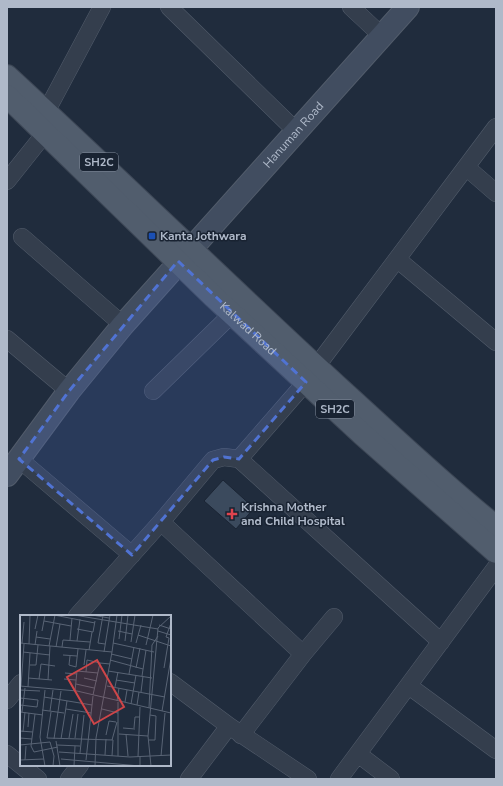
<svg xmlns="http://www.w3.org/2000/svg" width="503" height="786" font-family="'Nunito Sans',sans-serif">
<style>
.building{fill:#3b4a5d;stroke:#1b2534}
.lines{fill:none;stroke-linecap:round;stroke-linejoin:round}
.street-casing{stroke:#525c6b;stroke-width:18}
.secondary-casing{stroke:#525c6b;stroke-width:24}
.primary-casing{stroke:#3d4756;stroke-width:24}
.street{stroke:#343e4d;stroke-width:17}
.secondary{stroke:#414d60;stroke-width:22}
.primary{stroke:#515d6d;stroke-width:22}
.marked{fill:#5073d3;fill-opacity:0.2;stroke:#5073d3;stroke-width:3;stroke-dasharray:8 5;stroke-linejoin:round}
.transit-dot{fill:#1a4fb4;stroke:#192332;stroke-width:1.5}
.health-dot{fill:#e0444e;stroke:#192332;stroke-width:1.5}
.labels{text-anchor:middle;stroke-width:3;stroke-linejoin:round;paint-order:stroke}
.shield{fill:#192332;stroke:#828c9c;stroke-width:1}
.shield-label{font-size:11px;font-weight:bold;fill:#afb9c9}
.street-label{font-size:12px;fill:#afb9c9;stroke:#192332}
.poi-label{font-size:12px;font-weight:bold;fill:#afb9c9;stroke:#192332;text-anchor:start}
.inset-road{fill:none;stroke:#596475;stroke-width:1}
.view{fill:#ce4548;fill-opacity:0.15;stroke:#ce4548;stroke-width:2}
.inset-edge{fill:none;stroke:#afb9c9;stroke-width:2}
</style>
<rect width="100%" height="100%" fill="#202c3d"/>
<path class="building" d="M223 480 254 508 236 529 204 501Z"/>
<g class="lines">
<g class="street-casing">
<path id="street" d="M169 7 296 131
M351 7 382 36
M46 112 102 7
M466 167 496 193
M7 181 46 132
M22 237 123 325
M397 259 496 342
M7 339 69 391
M316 367 496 127
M153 391 232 314
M19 459 132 555
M239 459 306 382
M161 522 303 654
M77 616 161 522 213 460 224 457 239 459 441 642
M170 682 229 726 308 779
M409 686 496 750
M7 700 21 683
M241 735 303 654 334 617
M7 754 38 779
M358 754 391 779
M69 779 80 765
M189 779 229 726
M339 779 496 567"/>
</g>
<g class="secondary-casing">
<g id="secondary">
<path id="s1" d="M7 475 69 391 123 325 408 7"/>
</g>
</g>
<g class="primary-casing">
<g id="primary">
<path d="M7 76C118 178 227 285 338 387 390 434 441 483 496 527"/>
<path id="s2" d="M7 96 214 297 362 434 496 552"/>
</g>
</g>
<use href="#street" class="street"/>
<use href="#secondary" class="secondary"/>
<use href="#primary" class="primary"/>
</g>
<path class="marked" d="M178 261 306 382 239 459 224 457 213 460 132 555 19 459 69 391Z"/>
<rect class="transit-dot" x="148" y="232" width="8" height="8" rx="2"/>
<path class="health-dot" d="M230 508h4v4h4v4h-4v4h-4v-4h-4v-4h4z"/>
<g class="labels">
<g class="shield">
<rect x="80" y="153" width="38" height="18" rx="3"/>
<rect x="316" y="400" width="38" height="18" rx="3"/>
</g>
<g class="shield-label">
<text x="99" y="166">SH2C</text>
<text x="335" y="413">SH2C</text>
</g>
<g class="street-label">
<text dy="4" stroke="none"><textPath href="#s1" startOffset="445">Hanuman Road</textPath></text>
<text dy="4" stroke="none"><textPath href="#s2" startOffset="335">Kalwad Road</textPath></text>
</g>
<g class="poi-label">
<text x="160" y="240">Kanta Jothwara</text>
<text x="241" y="511">Krishna Mother<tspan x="241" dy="14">and Child Hospital</tspan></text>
</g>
</g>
<g transform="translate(20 615)">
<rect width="151" height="151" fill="#202c3d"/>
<path class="inset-road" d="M34 0 75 8M54 0 138 14M72 0 89 3M83 0 78 28 85 29M24 6 51 11M139 10 151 14M15 14 18 0M57 14 73 17 75 6M22 16 25 0M98 16 112 19M138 16 151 20M118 20 151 31M16 22 30 24M99 24 102 0M50 25 52 3M57 26 60 4M105 26 108 0M111 27 115 0M0 28 92 37 97 0M2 28 4 7M93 28 134 37M116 28 121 10M9 29 10 0M15 30 17 16M126 30 133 0M29 31 35 0M36 32 40 9M42 32 43 25 70 27M69 35 72 17M3 37 30 40M84 37 90 0M91 39 112 44M43 40 57 41M50 41 49 50 56 52 58 34M90 45 123 54M10 50H16L18 30M64 50 66 35M116 53 120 33M144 53 149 23 146 22 151 8M88 56 132 63M66 57 67 45 80 48M45 58 57 59M109 59 114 32M122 61 126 35M8 63 32 65M64 63 77 66M19 64 21 49 35 51M44 64 56 65M28 65 30 31M96 65 115 68M56 69 74 73M0 71 57 76 151 98M1 71 4 29M87 71 145 82M8 72 10 38M95 72 98 57M0 75 20 76M25 75 20 122 25 151M55 76 57 56 78 58M121 77 123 61M73 80 80 48 90 49M24 82 72 90M0 83 18 85 17 92 0 90M97 86 99 73M98 87V141M105 87 107 75M111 89 116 60M117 90 119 77M129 93 132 30 138 21M46 94 71 98M82 94 98 98M22 95 44 98M30 96 33 75M142 96 151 43M0 97 23 100M2 97 5 73M31 97 27 123 93 125 92 141M15 99 11 131 14 137 38 132M8 112 9 98M103 113 115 114M114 113 115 102H120M0 116 13 117M3 117 5 97M99 119 128 121M106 119 108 141M86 120 89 106 96 107M0 123 12 124M49 123 53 99M55 123 58 99M34 124 41 76M41 124 47 86M92 125 97 107M129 125H135L136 101 130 100M36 126 40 151M0 130 30 127 34 141 33 151M37 130 60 131M39 137 110 142 151 140M60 138 64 100M85 140 86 124M141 141 145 98M118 142 120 92M41 144 120 151V142M0 145 24 144M5 145 6 131M66 145 73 81M54 151 55 131M75 151 76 123 92 37M131 151 128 121 138 13 151 1"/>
<path class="view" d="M77 45 104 92 74 109 47 62Z"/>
<rect width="151" height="151" class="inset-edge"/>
</g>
<rect width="503" height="786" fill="none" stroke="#afb9c9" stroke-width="16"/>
</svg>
